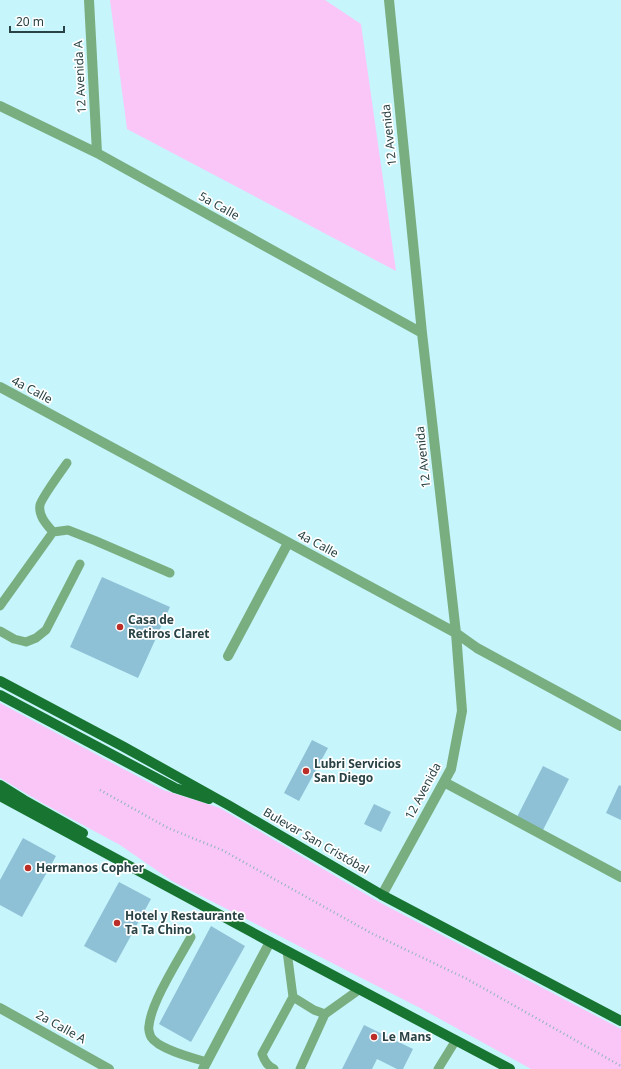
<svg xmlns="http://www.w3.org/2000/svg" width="621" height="1069" font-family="'Noto Sans',sans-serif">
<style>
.green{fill:#fac6f8}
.building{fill:#8ec0d6}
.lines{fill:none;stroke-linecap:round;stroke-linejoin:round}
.path{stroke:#8eb5bb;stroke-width:2.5;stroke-dasharray:1 3;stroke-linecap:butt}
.lane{stroke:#79ae80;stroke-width:9}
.street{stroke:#79ae80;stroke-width:10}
.primary{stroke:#187431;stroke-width:10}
.poi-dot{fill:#bb2d27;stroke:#fff;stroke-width:1.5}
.labels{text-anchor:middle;stroke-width:3.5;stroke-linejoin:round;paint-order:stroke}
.street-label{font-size:12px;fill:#294245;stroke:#fff}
.poi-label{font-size:12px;font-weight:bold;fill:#294245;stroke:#fff;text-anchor:start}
</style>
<rect width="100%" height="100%" fill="#c6f5fc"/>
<path class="green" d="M110 0H325L361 24 396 271 127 129Z
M0 703 163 790 220 808 379 902 621 1029V1069H531L420 1008 172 881 120 845 44 804 0 778Z"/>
<path class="building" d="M102 577 170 607 138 678 70 647Z
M312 740 328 748 299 801 284 793Z
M543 766 569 779 543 830 517 817Z
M619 785 621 786V820L606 813Z
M374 804 391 812 381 832 364 824Z
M23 838 56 856 22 917 0 905V880Z
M119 882 151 899 116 963 84 946Z
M211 926 245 946 191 1042 159 1024Z
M364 1025 413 1049 403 1069H397L377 1059 372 1069H342Z"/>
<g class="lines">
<path class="path" d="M100 790 168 828 222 850 371 933 467 979 621 1066"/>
<path class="lane" d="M53 532C47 525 38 516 40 505 41 499 62 470 67 463
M0 606 53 532 68 530 96 541 170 573
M0 631 14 639 26 642 36 638 46 630 80 564
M191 937C179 959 151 1002 149 1026 148 1029 150 1035 151 1037 158 1049 193 1058 207 1062
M287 951 293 997 314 1010 325 1014 360 989
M274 1069C267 1065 265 1062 262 1054L293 997
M300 1069 325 1014
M438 1069 456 1040"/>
<path class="street" d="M89 0 97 153
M0 106 97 153 422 333
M0 387 456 633 477 648 621 726
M228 656 288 543
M444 782 621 877
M382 895 451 769 462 711 456 633 422 333 389 0
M0 1008 109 1069
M203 1069 270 942"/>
<path class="primary" d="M0 681 124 747 230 806 382 895 621 1021
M0 695 175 788 209 799
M0 785 24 800 83 833
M0 796 270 942 510 1069"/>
</g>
<g class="poi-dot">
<circle cx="120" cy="627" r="4"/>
<circle cx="306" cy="771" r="4"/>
<circle cx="28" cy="868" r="4"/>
<circle cx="117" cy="923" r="4"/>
<circle cx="374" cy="1037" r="4"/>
</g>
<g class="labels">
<g class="street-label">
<text transform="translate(80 77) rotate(-93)" y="4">12 Avenida A</text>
<text transform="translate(389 135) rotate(-96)" y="4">12 Avenida</text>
<text transform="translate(219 206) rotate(29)" y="4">5a Calle</text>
<text transform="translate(32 390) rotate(28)" y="4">4a Calle</text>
<text transform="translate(423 457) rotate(-96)" y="4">12 Avenida</text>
<text transform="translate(318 544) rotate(28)" y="4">4a Calle</text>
<text transform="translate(423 791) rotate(-62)" y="4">12 Avenida</text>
<text transform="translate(316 841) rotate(30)" y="4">Bulevar San Cristóbal</text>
<text transform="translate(61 1027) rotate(29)" y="4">2a Calle A</text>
</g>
<g class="poi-label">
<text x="128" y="624">Casa de<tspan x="128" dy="14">Retiros Claret</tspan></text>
<text x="314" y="768">Lubri Servicios<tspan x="314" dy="14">San Diego</tspan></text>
<text x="36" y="872">Hermanos Copher</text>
<text x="125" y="920">Hotel y Restaurante<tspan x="125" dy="14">Ta Ta Chino</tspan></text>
<text x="382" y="1041">Le Mans</text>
</g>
</g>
<path d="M10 26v6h54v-6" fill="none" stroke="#294245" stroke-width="2"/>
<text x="16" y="26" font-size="12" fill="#294245" stroke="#ffffff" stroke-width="3" paint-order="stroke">20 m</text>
</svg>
